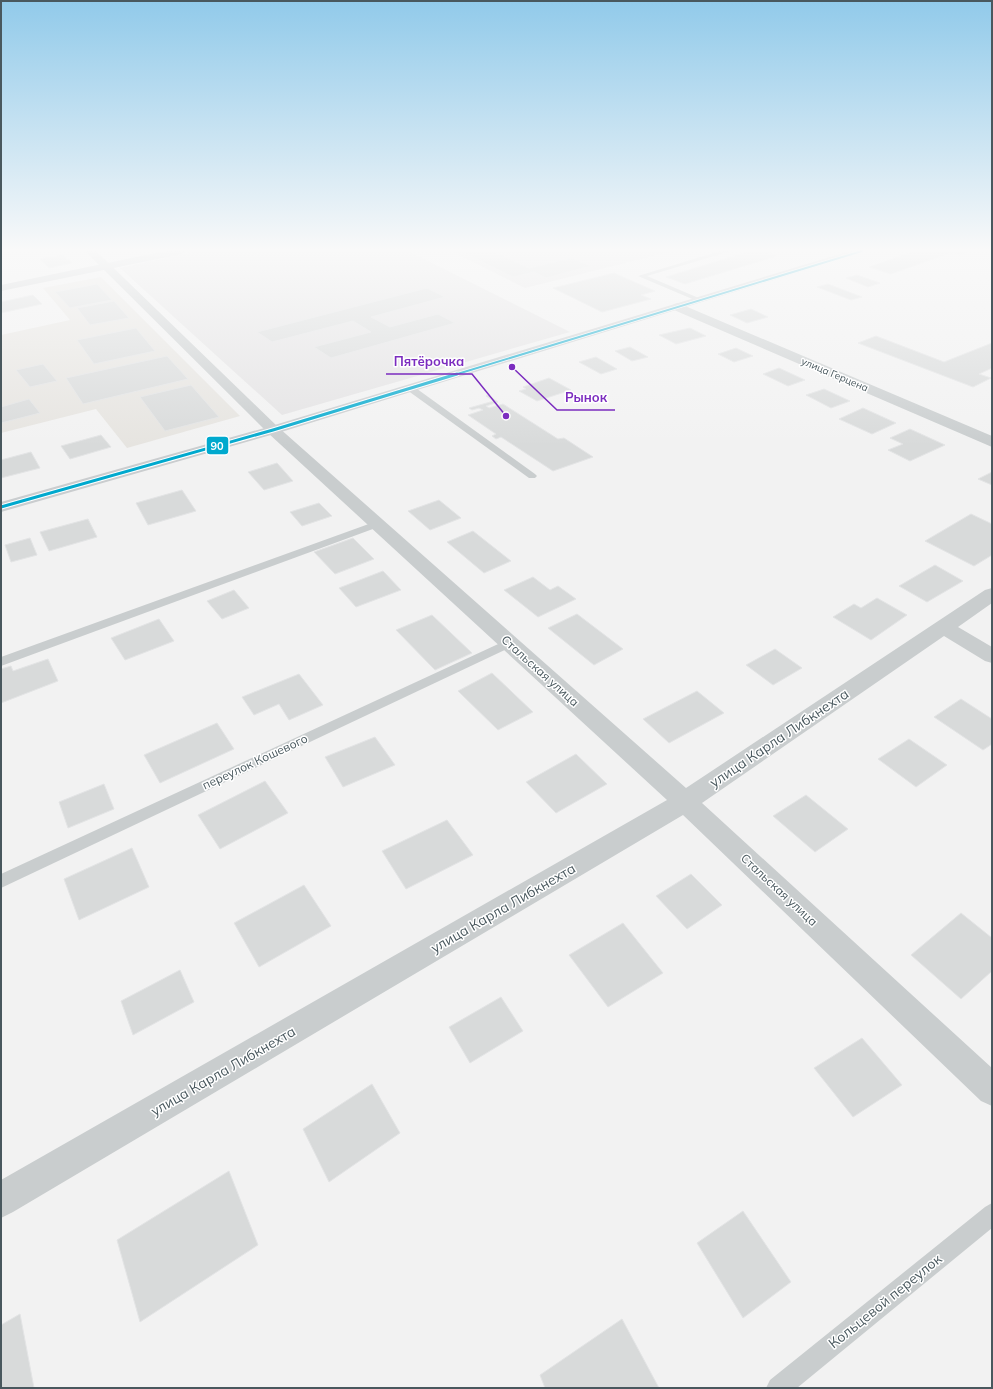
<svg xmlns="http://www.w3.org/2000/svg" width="993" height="1389" font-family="Mulish,sans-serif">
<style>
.commercial{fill:#e6e4e0}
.education{fill:#e4e3e4}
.building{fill:#d8dada;stroke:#e3e4e5}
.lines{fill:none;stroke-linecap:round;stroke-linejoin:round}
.lane{fill:#c9cdce;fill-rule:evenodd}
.street{fill:#c9cdce;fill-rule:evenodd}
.secondary{fill:#cacdcf;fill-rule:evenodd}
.bus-1-far1-casing{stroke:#fff;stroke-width:3.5}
.bus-1-casing{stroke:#fff;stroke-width:5}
.bus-1-far1{stroke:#00a9ce;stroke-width:2}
.bus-1{stroke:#00a9ce;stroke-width:3}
.labels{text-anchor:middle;stroke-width:3;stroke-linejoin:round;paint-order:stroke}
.far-street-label{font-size:10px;fill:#49585e;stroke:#fff}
.street-label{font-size:12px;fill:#49585e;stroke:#fff}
.near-street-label{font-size:14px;fill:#49585e;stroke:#fff}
.leader{fill:none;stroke:#7b2cbf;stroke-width:1.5}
.callout-dot{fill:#7b2cbf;stroke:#fff;stroke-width:1.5}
.callout-label{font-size:13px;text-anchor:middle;font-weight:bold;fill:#7b2cbf;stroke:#fff;stroke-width:3;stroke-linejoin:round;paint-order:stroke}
.line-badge{stroke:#fff;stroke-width:1.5}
.badge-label{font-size:11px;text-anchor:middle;font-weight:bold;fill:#fff}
</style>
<rect width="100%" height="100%" fill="#f2f2f2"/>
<path class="commercial" d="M101 277 240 416 127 448 96 409 1 433V335L70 320 43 288Z"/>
<path class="education" d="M197 251H408L570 332 282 415 120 268Z
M451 251H673L525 288Z"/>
<path class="building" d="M460 251H493L529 268 571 258 591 266 546 278 534 272 513 277Z
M750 251H764L777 256 685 284 666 277Z
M914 251H969L959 255 950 253 891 274 869 267Z
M63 255 72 263 49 268 40 259Z
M614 273 655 291 641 295 651 299 602 312 553 288Z
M857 275 880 283 868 287 846 278Z
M97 284 112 300 70 308 55 292Z
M828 284 862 297 851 300 817 287Z
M427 288 445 297 371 317 390 327 438 314 455 323 331 358 314 347 371 332 353 321 272 342 257 332Z
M33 295 42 304 1 313V302Z
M114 301 129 318 90 325 77 308Z
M751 309 768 317 747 323 730 315Z
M136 328 155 351 94 364 77 340Z
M690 328 706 336 676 344 659 335Z
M876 336 944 362 992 343V368L979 374 991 378 973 387 858 343Z
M630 347 648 357 632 361 615 351Z
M736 348 753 356 734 362 718 354Z
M167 356 188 379 83 404 66 378Z
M596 357 617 369 601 374 579 362Z
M43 364 57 381 30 387 16 370Z
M779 368 805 380 788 386 763 374Z
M549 378 571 390 537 401 519 391 526 389 523 387Z
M191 385 219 417 165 431 140 397Z
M824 389 850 401 831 408 806 395Z
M488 395 498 402 486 406 489 408 503 404 558 439 564 438 593 457 553 471 501 437 496 439 492 436 496 434 468 415 483 410 479 408 472 410 469 408 494 401 486 396Z
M29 399 40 413 1 423V407Z
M863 408 896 423 872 434 839 419Z
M910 429 945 445 910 461 888 450 903 444 890 438Z
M101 435 111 447 70 459 61 446Z
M31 452 40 468 1 478V460Z
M277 463 293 481 264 490 248 472Z
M992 472V485L978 479Z
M182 490 196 511 148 525 136 503Z
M439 500 461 518 430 530 408 511Z
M319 503 332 516 302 526 290 512Z
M971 514 992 524V555L974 566 925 541Z
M88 519 97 537 49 551 40 532Z
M473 531 511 561 484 573 447 542Z
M30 538 37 555 11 562 5 545Z
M353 538 374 559 335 574 314 552Z
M935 565 963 581 927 602 899 586Z
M383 571 401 590 356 607 339 588Z
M533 577 550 590 558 586 576 599 538 617 504 590Z
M234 590 249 608 222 619 207 601Z
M877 598 907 615 871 640 833 617 854 604 861 608Z
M577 614 623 649 594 665 548 628Z
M432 615 472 653 435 670 396 630Z
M159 619 174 641 125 660 111 638Z
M775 649 802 668 773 685 746 665Z
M48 659 58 681 1 703V669L11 666 13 671Z
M492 673 533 712 498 730 458 691Z
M299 674 323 705 289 720 279 704 254 715 242 697Z
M697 691 724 713 669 743 643 719Z
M961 699 992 719V744L983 750 934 717Z
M217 723 234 749 160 783 144 755Z
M375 737 395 765 343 787 325 757Z
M909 739 947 765 916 787 878 759Z
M576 754 607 784 556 813 526 782Z
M265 781 288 813 220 849 198 815Z
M104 784 114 809 68 828 59 802Z
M806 795 848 829 815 852 773 816Z
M447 820 473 855 406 889 382 851Z
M132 848 149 887 79 920 64 879Z
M691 874 722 905 687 929 656 896Z
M304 885 331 926 259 967 234 923Z
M961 913 992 938V971L961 999 911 955Z
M623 923 663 973 608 1007 569 955Z
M180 970 194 1002 133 1035 121 1001Z
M501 997 523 1031 470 1063 449 1027Z
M862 1038 902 1085 853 1117 814 1068Z
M372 1084 400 1133 329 1182 303 1129Z
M229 1171 258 1245 140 1322 117 1240Z
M743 1211 791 1282 743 1318 697 1243Z
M20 1314 34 1388H1V1325Z
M622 1319 659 1388H545L540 1375Z"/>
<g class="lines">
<path class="lane" d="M720 251H731L647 276 701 299V301H697L638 276Z
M407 386H413L535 474 537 476 535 478H529L407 390Z
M377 521 381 522 382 524 381 526 1 666V657Z
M509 639 513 640 515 643 513 646 1 888V874Z
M992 1203V1228L797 1388H766L770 1380 985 1207Z"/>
<path class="street" d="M85 251H96L278 427 686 788 985 590 992 588V603L958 627 992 647V663L985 661 944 636 702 803 992 1068V1106L981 1101 683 815 13 1212 1 1218V1180L667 800 268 433Z
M678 303 992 436V447L674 310 672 307 674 304Z"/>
<path class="secondary" d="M165 251H187L182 254 1 291V285Z
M850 251H867L278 433 1 512V502L268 427Z"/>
<g class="bus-1-far1-casing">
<path id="bus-1-far1" d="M454 375 862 251"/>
</g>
<g class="bus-1-casing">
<path id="bus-1" d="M1 507 273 430 457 374"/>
</g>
<use href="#bus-1-far1" class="bus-1-far1"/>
<use href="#bus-1" class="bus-1"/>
</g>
<linearGradient id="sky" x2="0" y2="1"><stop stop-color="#91caea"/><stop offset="0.56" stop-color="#f9f9f9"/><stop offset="1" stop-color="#f9f9f9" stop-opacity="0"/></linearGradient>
<rect width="993" height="446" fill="url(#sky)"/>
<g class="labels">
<g class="far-street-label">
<text transform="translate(835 374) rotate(23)" y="4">улица Герцена</text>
</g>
<g class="street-label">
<text transform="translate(540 671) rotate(42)" y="4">Стальская улица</text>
<text transform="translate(255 762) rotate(-25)" y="4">переулок Кошевого</text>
<text transform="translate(779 890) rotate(43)" y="4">Стальская улица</text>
</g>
<g class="near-street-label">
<text transform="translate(779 738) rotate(-34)" y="5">улица Карла Либкнехта</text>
<text transform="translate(503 908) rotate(-30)" y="5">улица Карла Либкнехта</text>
<text transform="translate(223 1071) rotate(-30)" y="5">улица Карла Либкнехта</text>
<text transform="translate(885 1301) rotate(-39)" y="5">Кольцевой переулок</text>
</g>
</g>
<path class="leader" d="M506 416L472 374H386M512 367L557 410H615"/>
<g class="callout-dot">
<circle cx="506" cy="416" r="4"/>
<circle cx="512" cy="367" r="4"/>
</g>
<g class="callout-label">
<text x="429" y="366">Пятёрочка</text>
<text x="586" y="402">Рынок</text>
</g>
<rect class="line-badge" x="206" y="436" width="23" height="19" rx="4" fill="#00a9ce"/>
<g class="badge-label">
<text x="217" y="450">90</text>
</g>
<rect width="993" height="1389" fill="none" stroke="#49585e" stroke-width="4"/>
</svg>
